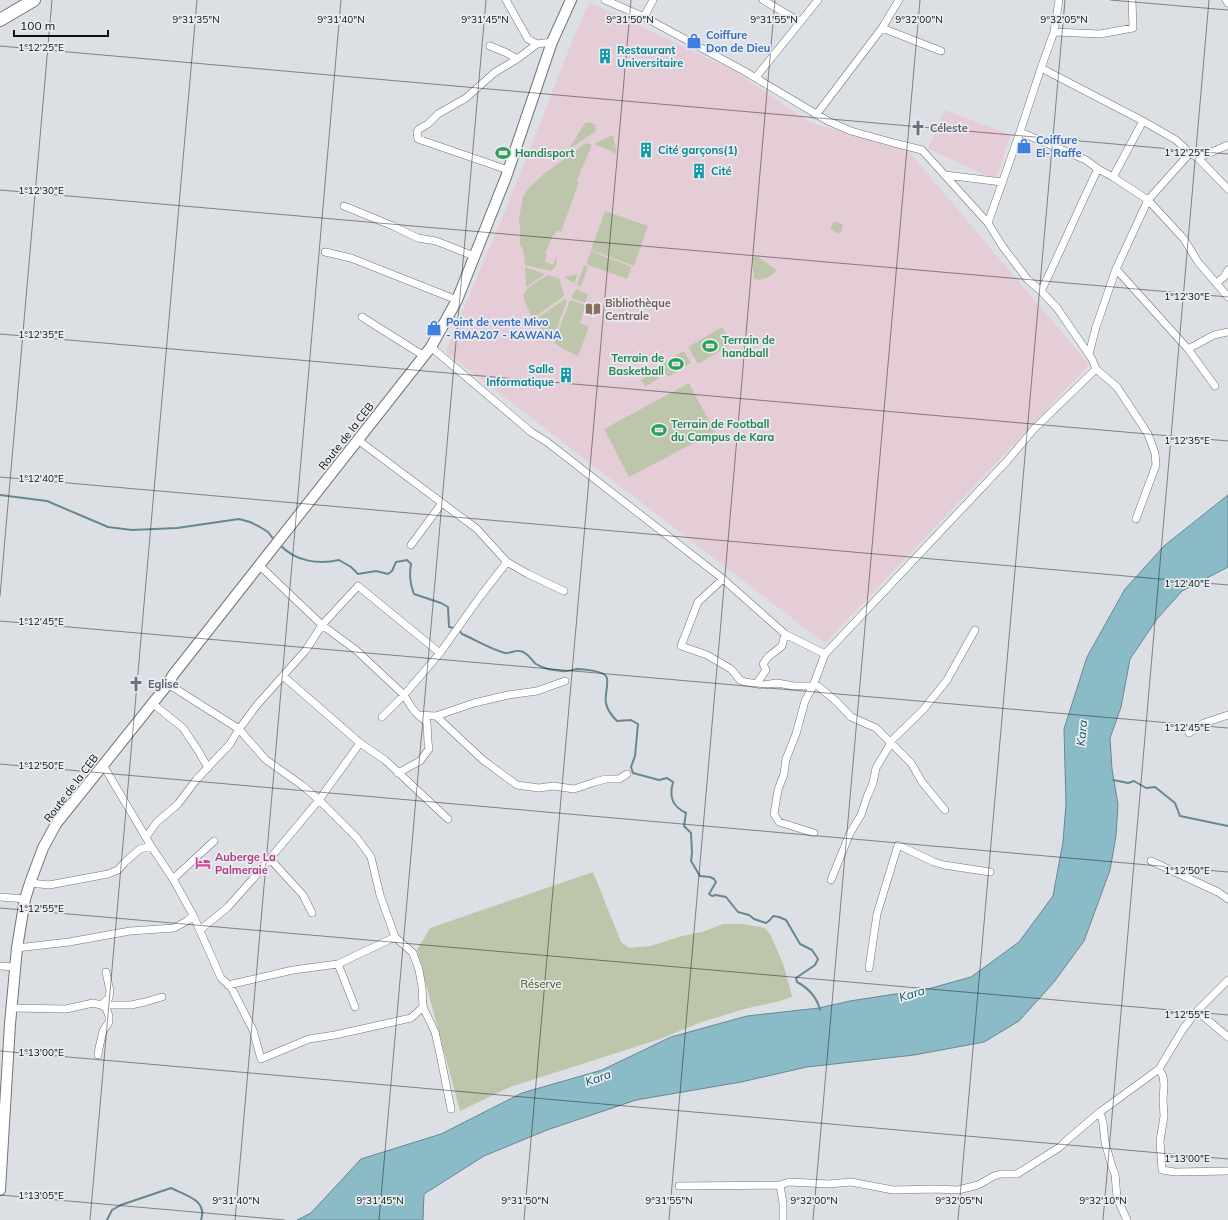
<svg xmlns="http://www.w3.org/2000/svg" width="1228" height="1220" font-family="Mulish,sans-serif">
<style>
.education{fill:#e5cdd8}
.green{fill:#bdc6ab}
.water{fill:#8cbbc8;stroke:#678891}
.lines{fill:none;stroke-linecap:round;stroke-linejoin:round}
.stream{stroke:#678891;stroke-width:2}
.minor-casing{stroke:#727477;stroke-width:8}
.secondary-casing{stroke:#727477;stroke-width:12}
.trunk-casing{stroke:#727477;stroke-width:14}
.minor{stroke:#fff;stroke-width:7}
.secondary{stroke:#fff;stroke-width:10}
.trunk{stroke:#fff;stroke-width:12}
.ticks{fill:none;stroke:#101012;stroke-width:1;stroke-opacity:0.45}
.labels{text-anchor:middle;stroke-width:3.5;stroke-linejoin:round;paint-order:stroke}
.shop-label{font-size:11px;font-weight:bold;fill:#366cbe;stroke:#e9ecf0;text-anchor:start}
.culture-label{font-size:11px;font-weight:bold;fill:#0d838f;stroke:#e9ecf0;text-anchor:start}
.worship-label{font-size:11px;font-weight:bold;fill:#5b616d;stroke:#e9ecf0;text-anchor:start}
.leisure-label{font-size:11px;font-weight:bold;fill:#27864d;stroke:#e9ecf0;text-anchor:start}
.education-label{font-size:11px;font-weight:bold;fill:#785e54;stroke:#e9ecf0;text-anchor:start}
.street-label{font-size:11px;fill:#101012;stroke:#e9ecf0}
.hotel-label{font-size:11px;font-weight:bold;fill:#b23c85;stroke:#e9ecf0;text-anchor:start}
.park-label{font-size:11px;fill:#414f15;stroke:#e9ecf0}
.water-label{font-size:12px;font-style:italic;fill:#125362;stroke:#e9ecf0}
.ticks-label{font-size:10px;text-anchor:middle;fill:#101012;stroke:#e9ecf0;stroke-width:3.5;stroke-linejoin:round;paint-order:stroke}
</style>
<rect width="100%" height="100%" fill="#dcdfe3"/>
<path class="education" d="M589 2 733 70 809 122 909 152 1088 363 1087 367 826 642H823L448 354 446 350 506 209 573 39Z
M945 110 1011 135 996 178 986 175 928 149Z"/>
<path class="green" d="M590 122 596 125 595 132 568 150 585 123Z
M613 135 617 154 594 144Z
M586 143 592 145 577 180 579 182 561 232 557 230 554 236 553 235 545 254 547 255 545 262 553 265 556 258 557 259 556 266 551 271 525 265 523 249 520 245V230L519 218 523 196 529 188 545 173Z
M605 211 648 226 634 266 591 250Z
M834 221 840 223 843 225 842 230 839 234 830 228Z
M591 251 632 267 627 279 586 264Z
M753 257H758L775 269 776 272C770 276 760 283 754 278L752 260Z
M584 265 588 267 581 286 577 285Z
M525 267 545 274 526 287Z
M578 274 574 283 564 277Z
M548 275 559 278 564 294 563 297 536 316H531C529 310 525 304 524 298 522 288 541 279 548 275Z
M576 289 588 294 585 303 571 298Z
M565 299 567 301 552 341 544 334 536 323 539 317Z
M570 300 586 305 580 323 589 327 578 356 567 351 554 343Z
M722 327 732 344 698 364 688 347Z
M684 351 691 363 668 377 660 365Z
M655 371 659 378 645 387 641 380Z
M689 383 715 432 629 477 604 429Z
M593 872 621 942 629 948 651 946 682 936 702 932 723 924H742L765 928 770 934 784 966 792 997 780 1001 744 1009 699 1023 660 1039 510 1087 460 1111 417 950 430 928Z"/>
<path class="water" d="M1228 495V567L1182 591 1157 619 1130 659 1121 707 1110 738 1112 769 1118 804 1116 836 1110 870 1084 941 1054 982 1019 1021 984 1042 914 1055 807 1067 741 1082 636 1100 547 1130 484 1156 424 1194 423 1220H297L311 1213 361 1159 441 1134 522 1093 602 1070 671 1037 747 1016 819 1008 850 1001 928 989 971 977 1019 942 1053 896 1063 842 1066 804 1064 729 1087 657 1125 589 1164 546Z"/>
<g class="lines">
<path class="stream" d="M0 495 47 501 108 527 132 530 177 528 239 519 250 522 260 527 268 532 275 541
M280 545C295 561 318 565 339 560L351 567 358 574 376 571 388 574 392 571 396 562 407 560 411 564C409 575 410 584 414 594L441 603 448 607 449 627 455 628
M459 630 462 634C476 640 490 649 505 653 509 654 515 650 520 651 528 652 532 661 536 664 544 669 552 670 562 671 567 672 572 670 577 669 584 669 602 671 606 676 610 681 604 696 606 703 607 710 612 716 617 721L631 720 638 724 635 756 631 767 633 773 659 780 667 778 673 782C669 797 672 806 686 813L684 826 691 833 692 853 691 861 700 876 710 877 714 879 716 882 709 894 712 896 716 895 726 897 738 912 749 915 754 919 766 923 770 920 773 916 779 917 786 920 800 944 812 950 818 959 815 965 796 978 797 982C808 988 817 997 820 1010
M1113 780 1128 783 1134 781 1146 788 1155 787 1175 803 1180 816 1228 826
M107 1220 112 1210 121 1205 171 1188C185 1195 208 1200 201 1220"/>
<g class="minor-casing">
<path id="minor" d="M506 0 528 39 537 44
M605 0 644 17 744 71 828 121 851 131 894 143 922 150 988 223 1003 247 1028 280 1041 291 1057 308 1092 359 1096 369 1117 387 1148 434 1155 453 1156 465 1136 519
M763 0 800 22
M1226 0 1228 3
M644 17 653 0
M882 28 941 51
M1054 32 1100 34 1133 28 1132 0
M490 46 507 53 517 59 537 44 552 42
M1041 68 1143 121 1176 140 1190 153 1198 158 1228 189
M756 77 818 0
M816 115 882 28 899 0
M1020 132 1086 160 1098 169 1113 177 1148 200 1184 239 1198 262 1228 297
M1198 158 1228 145
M508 170 418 139 417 132 419 129 428 124 438 114 466 98 494 73 517 59
M945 175 1002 182
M1113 177 1143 121
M344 206 393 226 418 238 436 241 474 256
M988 223 1020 132 1041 68 1054 32 1059 0
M325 252 351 258 457 300
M1116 269 1188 349 1215 386
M1216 283 1224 277 1228 270
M1041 291C1061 251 1078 209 1098 169
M362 317 424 356
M431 347 531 432 547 442 723 579 785 634 825 654 1007 461 1034 429 1096 369
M1188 349 1214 335 1228 332
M1089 354 1096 327 1116 269 1148 200 1190 153
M358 440 477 529 507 562 528 574 564 591
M411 545 442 503
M260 566 322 625 356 650 404 695 412 708 418 715 436 716 474 703 508 695 537 691 565 681
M723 579 698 602 681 646 707 655 731 669 740 680 745 682 763 685 777 683 794 686H818L837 702 851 717 876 728 911 763 922 782 945 810
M283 676 360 743 385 760 448 819
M757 683 766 670 763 664 768 657 782 646 785 634
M168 684 239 729 257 705 306 650 322 625 358 586 440 653
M152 703 183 728 199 752 208 768
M436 716 483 760 517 785 539 788 553 786 574 789 595 782 606 779H619L627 774
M382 717 404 695 440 653 479 598 507 562
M1189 733 1204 723 1228 715
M103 765 151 846 173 879 193 915 221 978 231 987 253 1030 261 1059 309 1039 335 1035 411 1018 423 1007
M398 773 420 761 429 749 428 742 427 722 418 715
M814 833 779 822 774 814 778 790 784 774 786 759 796 734 805 701 813 686 825 654
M146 837 157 822 178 804 196 780 230 744 239 729 265 759 303 786 319 800 357 838 371 857 380 895 395 937 413 953 419 970 422 987 423 1007 435 1032 440 1054 451 1109
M270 859 303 895 312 913
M1151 861 1218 892 1228 899
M173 879 214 841
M831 880 850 833 861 815 867 797 873 783 876 768 888 748 890 742 923 710 947 680 975 630
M30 883 49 885 108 874 118 870 125 862 140 849 151 846
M0 897 25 899
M200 930 228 907 252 880 319 800 360 743
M17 948 69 942 130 931 174 928 187 921 193 915
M338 964 355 1007
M0 966 15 967
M869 968 877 914 898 845 934 862 944 865 990 872
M106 972 110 991 109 998 101 1005H131L145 1002 162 997
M228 985 293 970 338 964 395 937
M12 1008 66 1009 93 1003 101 1005 106 1008 109 1016V1022L103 1031 99 1048 98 1055
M1197 1011 1228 1037
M1159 1069 1163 1076 1164 1085 1163 1099 1164 1116 1160 1141 1162 1170 1175 1172 1228 1171
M1100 1112 1103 1123 1105 1142 1112 1167 1115 1174 1117 1198 1127 1220
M780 1185 783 1203V1220
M679 1186 780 1185 789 1182 829 1184 851 1182 893 1190 935 1189 958 1190 978 1185 994 1176 1001 1174H1017L1060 1147 1067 1140 1100 1112 1159 1069 1183 1029 1197 1011 1228 980"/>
</g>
<g class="secondary-casing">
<path id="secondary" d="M0 1190 10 1024 17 948 25 899 30 883 43 848 56 824 168 684 173 675 431 347 457 300 506 177 552 42 571 0"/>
</g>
<g class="trunk-casing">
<path id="trunk" d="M0 20 34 0"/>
</g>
<use href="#minor" class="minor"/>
<use href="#secondary" class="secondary"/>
<use href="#trunk" class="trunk"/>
</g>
<path class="ticks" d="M1110 0 1228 10M0 46 1228 154M0 190 1228 297M0 334 1228 441M0 477 1228 585M0 596 52 0M0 621 1228 728M0 764 1228 872M0 908 1228 1015M0 1051 1228 1159M0 1195 285 1220M90 1220 197 0M235 1220 341 0M379 1220 486 0M524 1220 631 0M669 1220 775 0M813 1220 920 0M958 1220 1065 0M1103 1220 1209 0"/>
<defs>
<g id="shop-bare" transform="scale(1.2)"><path d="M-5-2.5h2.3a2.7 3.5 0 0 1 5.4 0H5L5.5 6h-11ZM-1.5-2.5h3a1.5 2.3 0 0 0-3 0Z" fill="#3f7fe0" stroke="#e9ecf0" stroke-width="2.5" paint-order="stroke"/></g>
<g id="building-bare" transform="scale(1.2)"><path d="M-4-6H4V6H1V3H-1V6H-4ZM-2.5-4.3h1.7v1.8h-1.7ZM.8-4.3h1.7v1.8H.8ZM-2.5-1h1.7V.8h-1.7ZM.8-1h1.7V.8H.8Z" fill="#0f9aa8" stroke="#e9ecf0" stroke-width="2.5" paint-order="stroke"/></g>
<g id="church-bare" transform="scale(1.2)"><path d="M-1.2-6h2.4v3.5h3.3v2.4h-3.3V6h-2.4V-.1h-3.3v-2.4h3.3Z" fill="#6b7280" stroke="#e9ecf0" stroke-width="2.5" paint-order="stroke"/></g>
<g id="stadium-bare" transform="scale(1.2)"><path d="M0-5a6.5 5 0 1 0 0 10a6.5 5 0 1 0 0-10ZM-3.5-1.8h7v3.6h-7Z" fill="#2e9e5b" stroke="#e9ecf0" stroke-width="2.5" paint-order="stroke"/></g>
<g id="library-bare" transform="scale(1.2)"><path d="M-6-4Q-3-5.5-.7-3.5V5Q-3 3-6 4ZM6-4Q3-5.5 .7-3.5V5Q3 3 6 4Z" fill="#8d6e63" stroke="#e9ecf0" stroke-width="2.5" paint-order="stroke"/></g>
<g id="hotel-bare" transform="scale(1.2)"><path d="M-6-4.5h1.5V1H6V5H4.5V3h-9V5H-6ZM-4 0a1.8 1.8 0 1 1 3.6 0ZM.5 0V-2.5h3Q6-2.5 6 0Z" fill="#d1479c" stroke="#e9ecf0" stroke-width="2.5" paint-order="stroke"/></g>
</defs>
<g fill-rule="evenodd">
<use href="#shop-bare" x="694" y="41"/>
<use href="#building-bare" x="605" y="56"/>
<use href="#church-bare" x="918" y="128"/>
<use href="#shop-bare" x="1024" y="146"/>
<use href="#building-bare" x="646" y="150"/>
<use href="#stadium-bare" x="503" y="153"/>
<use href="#building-bare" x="699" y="171"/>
<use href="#library-bare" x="593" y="309"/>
<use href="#shop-bare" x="434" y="328"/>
<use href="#stadium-bare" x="710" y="346"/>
<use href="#stadium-bare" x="676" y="364"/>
<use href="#building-bare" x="566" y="375"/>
<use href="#stadium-bare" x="659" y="430"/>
<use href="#church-bare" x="136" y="684"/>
<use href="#hotel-bare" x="203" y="863"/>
</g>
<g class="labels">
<g class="shop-label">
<text x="706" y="39">Coiffure<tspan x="706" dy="13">Don de Dieu</tspan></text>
<text x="1036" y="144">Coiffure<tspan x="1036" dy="13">El- Raffe</tspan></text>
<text x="446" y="326">Point de vente Mivo<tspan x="446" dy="13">- RMA207 - KAWANA</tspan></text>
</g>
<g class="culture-label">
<text x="617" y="54">Restaurant<tspan x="617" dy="13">Universitaire</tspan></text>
<text x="658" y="154">Cité garçons(1)</text>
<text x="711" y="175">Cité</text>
<text x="554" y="373" text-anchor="end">Salle<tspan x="554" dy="13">Informatique</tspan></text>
</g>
<g class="worship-label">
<text x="930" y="132">Céleste</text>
<text x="148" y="688">Eglise</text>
</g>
<g class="leisure-label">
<text x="515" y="157">Handisport</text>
<text x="722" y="344">Terrain de<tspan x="722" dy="13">handball</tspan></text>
<text x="664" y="362" text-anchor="end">Terrain de<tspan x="664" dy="13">Basketball</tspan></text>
<text x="671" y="428">Terrain de Football<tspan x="671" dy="13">du Campus de Kara</tspan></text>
</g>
<g class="education-label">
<text x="605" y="307">Bibliothèque<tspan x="605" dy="13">Centrale</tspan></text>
</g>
<g class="street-label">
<text transform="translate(346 436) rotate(-52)" y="4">Route de la CEB</text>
<text transform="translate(71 788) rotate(-53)" y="4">Route de la CEB</text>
</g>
<g class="hotel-label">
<text x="215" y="861">Auberge La<tspan x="215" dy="13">Palmeraie</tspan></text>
</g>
<g class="park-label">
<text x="541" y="988">Réserve</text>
</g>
<g class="water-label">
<text transform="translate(1082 733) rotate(-85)" y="4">Kara</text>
<text transform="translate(912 994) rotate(-17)" y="4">Kara</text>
<text transform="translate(598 1078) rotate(-20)" y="4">Kara</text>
</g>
</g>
<g class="ticks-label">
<text x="196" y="23">9°31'35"N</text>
<text x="341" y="23">9°31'40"N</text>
<text x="485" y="23">9°31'45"N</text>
<text x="630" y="23">9°31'50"N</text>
<text x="774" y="23">9°31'55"N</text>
<text x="919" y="23">9°32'00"N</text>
<text x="1064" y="23">9°32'05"N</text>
<text x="41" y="51">1°12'25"E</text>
<text x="1187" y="156">1°12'25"E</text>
<text x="41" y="194">1°12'30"E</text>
<text x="1187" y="300">1°12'30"E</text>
<text x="41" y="338">1°12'35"E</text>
<text x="1187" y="444">1°12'35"E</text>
<text x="41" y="482">1°12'40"E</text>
<text x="1187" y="587">1°12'40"E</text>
<text x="41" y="625">1°12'45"E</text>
<text x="1187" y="731">1°12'45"E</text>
<text x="41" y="769">1°12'50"E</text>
<text x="1187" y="874">1°12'50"E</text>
<text x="41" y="912">1°12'55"E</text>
<text x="1187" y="1018">1°12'55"E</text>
<text x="41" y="1056">1°13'00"E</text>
<text x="1187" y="1162">1°13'00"E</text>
<text x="41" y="1199">1°13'05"E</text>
<text x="236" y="1204">9°31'40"N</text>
<text x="380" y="1204">9°31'45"N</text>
<text x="525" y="1204">9°31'50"N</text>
<text x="669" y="1204">9°31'55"N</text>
<text x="814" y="1204">9°32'00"N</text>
<text x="959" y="1204">9°32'05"N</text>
<text x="1103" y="1204">9°32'10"N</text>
</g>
<path d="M14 30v6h94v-6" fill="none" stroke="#101012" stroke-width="2"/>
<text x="20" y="30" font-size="12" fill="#101012" stroke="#e9ecf0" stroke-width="3" paint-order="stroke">100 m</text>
</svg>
